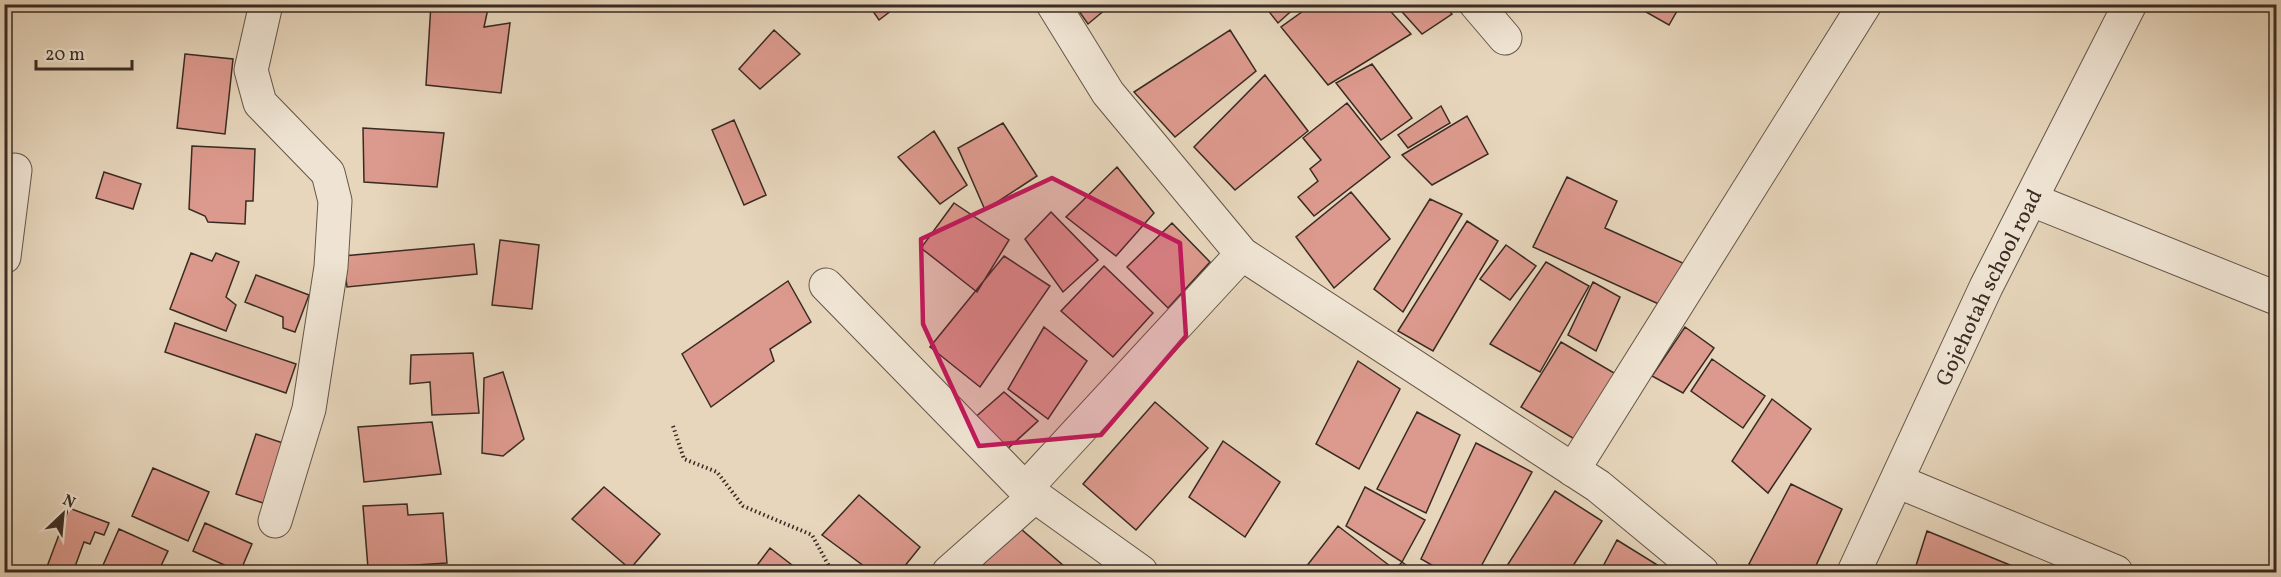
<svg xmlns="http://www.w3.org/2000/svg" width="2281" height="577" font-family="Vollkorn,serif">
<style>
.building{fill:#dc998d;stroke:#392b23;stroke-width:1.5}
.lines{fill:none;stroke-linecap:round;stroke-linejoin:round}
.street-casing{stroke:#645649;stroke-width:35}
.path{stroke:#392b23;stroke-width:4;stroke-dasharray:1.5 3;stroke-linecap:butt}
.street{stroke:#efe4d3;stroke-width:33}
.marked{fill:#c2185b;fill-opacity:0.2;stroke:#c2185b;stroke-width:4.5;stroke-linejoin:round}
.labels{text-anchor:middle;stroke-width:4.5;stroke-linejoin:round;paint-order:stroke}
.street-label{font-size:22px;fill:#392b23;stroke:#efe4d3}
</style>
<rect width="100%" height="100%" fill="#e7d6bc"/>
<filter id="stains"><feTurbulence type="fractalNoise" baseFrequency=".00333" numOctaves="4"/><feColorMatrix values="0 0 0 0 .2 0 0 0 0 .09 0 0 0 0 .02 0 0 0 .5 -.17"/></filter>
<radialGradient id="worn" r=".72"><stop offset=".6" stop-color="#630" stop-opacity="0"/><stop offset="1" stop-color="#630" stop-opacity=".3"/></radialGradient>
<path class="building" d="M431 4H489L484 27 510 23 501 93 426 85Z
M868 4H900L879 20Z
M1074 4H1112L1088 24Z
M1263 4H1299L1278 23Z
M1313 4H1384L1411 34 1328 85 1281 27Z
M1395 4H1443L1452 14 1422 34Z
M1642 4H1681L1669 25 1639 8Z
M774 30 800 54 760 89 739 69Z
M1230 30 1256 71 1175 137 1134 92Z
M185 54 233 59 225 134 177 128Z
M1372 64 1412 118 1381 140 1336 83Z
M1265 75 1308 131 1235 190 1194 147Z
M1347 103 1390 157 1314 216 1298 197 1318 181 1310 169 1321 160 1303 138Z
M1441 106 1450 123 1408 148 1398 135Z
M1467 116 1488 154 1432 185 1402 155Z
M734 120 766 195 744 205 712 130Z
M1003 123 1037 176 985 210 958 148Z
M363 128 444 133 437 187 364 182Z
M934 131 967 185 940 204 898 157Z
M192 146 255 149 253 201H246L245 224 208 222 205 216 189 209Z
M1117 167 1154 213 1116 256 1066 217Z
M104 172 141 184 133 209 96 198Z
M1567 177 1617 201 1605 228 1685 264 1663 306 1533 247Z
M1351 192 1390 239 1334 288 1296 237Z
M1430 199 1462 214 1403 312 1374 289Z
M954 203 1009 240 977 292 921 248Z
M1051 212 1098 260 1063 292 1025 239Z
M1467 221 1498 241 1433 351 1398 331Z
M1172 223 1210 262 1168 308 1127 267Z
M500 240 539 245 532 309 492 305Z
M474 244 477 274 347 287 343 256Z
M1506 245 1536 266 1510 300 1480 279Z
M191 253 212 261 216 253 239 262 226 297 236 305 226 331 170 309Z
M1004 256 1050 286 980 387 930 347Z
M1546 262 1589 286 1540 372 1490 344Z
M1104 266 1153 313 1113 357 1061 311Z
M256 275 309 295 295 332 283 328V317L245 302Z
M788 281 811 322 770 349 774 361 711 407 682 354Z
M1593 282 1620 297 1596 351 1568 335Z
M175 323 296 364 286 393 165 352Z
M1044 327 1087 361 1048 419 1008 389Z
M1685 327 1714 348 1683 393 1652 376Z
M1561 342 1621 377 1581 443 1521 407Z
M473 353 479 413 432 415 430 382 410 384 411 355Z
M1712 359 1765 396 1743 428 1691 391Z
M1358 361 1400 389 1359 469 1316 444Z
M503 372 524 439 503 456 482 453 484 378Z
M1004 392 1038 421 1003 453 972 420Z
M1772 399 1811 429 1768 493 1732 461Z
M1155 402 1208 448 1136 530 1083 484Z
M1417 412 1460 435 1426 513 1377 489Z
M432 422 441 474 364 482 358 427Z
M256 434 286 444 266 504 236 494Z
M1223 441 1280 482 1245 537 1189 497Z
M1476 443 1532 472 1478 572H1444L1421 559Z
M153 468 209 492 188 541 132 516Z
M1791 484 1842 509 1813 572H1766L1749 564Z
M604 487 660 534 630 569 572 519Z
M1365 487 1425 520 1402 562 1346 526Z
M1555 491 1602 521 1569 572H1503Z
M859 495 920 547 900 572H872L822 535Z
M407 504 408 515 443 513 447 563 368 568 363 506Z
M69 508 109 523 104 535 95 532 90 544 84 542 73 572H45Z
M205 523 252 544 240 572 193 551Z
M1015 524 1071 572H974Z
M1338 526 1390 566 1385 572H1302Z
M119 529 168 551 158 572H100Z
M1927 531 2027 572H1914Z
M1617 540 1659 566 1655 572H1600Z
M770 548 801 572H752Z
M1402 562 1415 572H1393Z"/>
<g class="lines">
<g class="street-casing">
<g id="street">
<path d="M266 4 251 70 260 103 328 173 335 201 331 267 309 409 275 521"/>
<path d="M1053 4 1108 93 1242 254 1598 486 1702 572"/>
<path d="M1476 4 1505 38"/>
<path d="M2032 200 2276 298"/>
<path d="M4 257 15 170"/>
<path d="M826 285 1025 489 1141 572"/>
<path d="M1573 470 1865 4"/>
<path d="M1897 481 2116 572"/>
<path d="M1025 489 1242 254"/>
<path d="M949 572 1035 496"/>
<path id="s1" d="M1854 572 1986 287 2130 4"/>
</g>
</g>
<path class="path" d="M673 426 684 459 717 472 743 506 812 535 830 568 839 572"/>
<use href="#street" class="street"/>
</g>
<path class="marked" d="M1052 178 1180 243 1186 336 1101 435 979 446 923 324 921 239Z"/>
<g class="labels">
<g class="street-label">
<text dy="8" stroke="none"><textPath href="#s1" startOffset="315">Gojehotah school road</textPath></text>
</g>
</g>
<rect width="2281" height="577" fill="none" stroke="#e7d6bc" stroke-width="24"/>
<rect x="6" y="6" width="2269" height="565" fill="none" stroke="#392b23" stroke-width="3"/>
<rect x="12" y="12" width="2257" height="553" fill="none" stroke="#392b23" stroke-width="1.5"/>
<g transform="translate(63 514) rotate(26)" stroke="#efe4d3" stroke-width="4.5" paint-order="stroke">
<path d="M0-4.5L10 22L0 15L-10 22Z" fill="#392b23"/>
<text y="-9" font-size="16" font-weight="bold" text-anchor="middle" fill="#392b23">N</text>
</g>
<path d="M36 60v9h96v-9" fill="none" stroke="#392b23" stroke-width="3"/>
<text x="45" y="60" font-size="18" fill="#392b23" stroke="#efe4d3" stroke-width="4.5" paint-order="stroke">20 m</text>
<rect width="100%" height="100%" filter="url(#stains)"/>
<rect width="100%" height="100%" fill="url(#worn)"/>
</svg>
